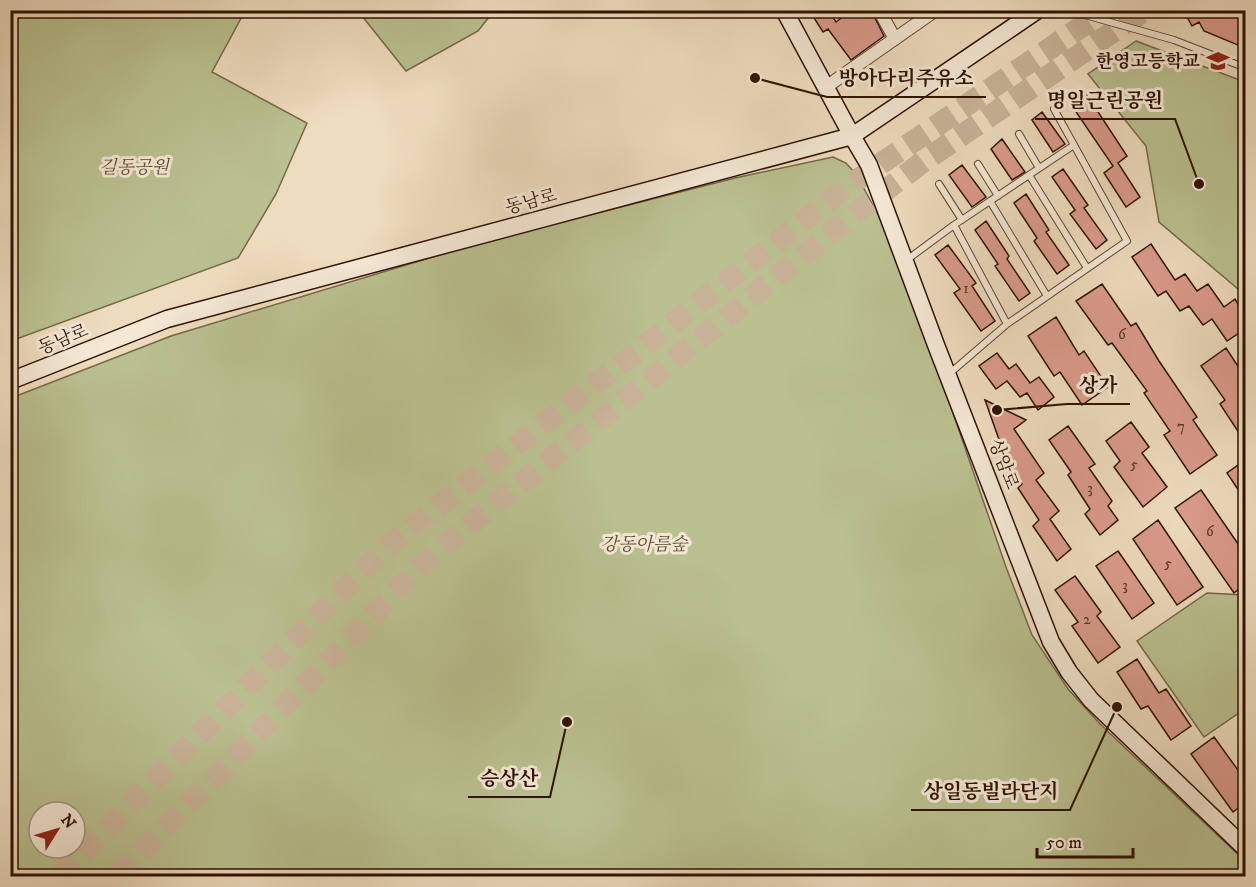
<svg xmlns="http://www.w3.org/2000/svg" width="1256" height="887" font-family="'IM FELL DW Pica','Noto Serif KR',serif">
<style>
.green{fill:#bac090;stroke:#746848;stroke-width:1.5;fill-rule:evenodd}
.building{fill:#da9b8b;stroke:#2e1100;stroke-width:1.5}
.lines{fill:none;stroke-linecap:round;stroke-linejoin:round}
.highway-tunnel{stroke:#c8b398;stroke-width:22;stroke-dasharray:22 11;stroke-linecap:butt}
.lane-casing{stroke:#5e4430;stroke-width:8}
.street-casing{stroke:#5e4430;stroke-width:14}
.secondary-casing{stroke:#2e1100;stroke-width:19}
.lane{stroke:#f4e8d5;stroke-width:6}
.street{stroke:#f4e8d5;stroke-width:12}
.secondary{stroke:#f4e8d5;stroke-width:16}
.labels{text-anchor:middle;stroke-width:6;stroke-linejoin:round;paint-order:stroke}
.number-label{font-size:15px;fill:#593423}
.poi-label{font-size:18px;font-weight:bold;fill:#2e1100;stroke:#f4e8d5;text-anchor:end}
.park-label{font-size:18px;font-style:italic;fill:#5f4e32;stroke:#f4e8d5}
.street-label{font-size:18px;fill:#2e1100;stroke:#f4e8d5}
.leader{fill:none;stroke:#2e1100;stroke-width:2}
.callout-dot{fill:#2e1100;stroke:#f4e8d5;stroke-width:2}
.callout-label{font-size:20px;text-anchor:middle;font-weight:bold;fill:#2e1100;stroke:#f4e8d5;stroke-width:6;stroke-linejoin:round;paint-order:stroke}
</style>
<rect width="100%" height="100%" fill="#eedcbe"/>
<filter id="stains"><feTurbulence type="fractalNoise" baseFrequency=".00333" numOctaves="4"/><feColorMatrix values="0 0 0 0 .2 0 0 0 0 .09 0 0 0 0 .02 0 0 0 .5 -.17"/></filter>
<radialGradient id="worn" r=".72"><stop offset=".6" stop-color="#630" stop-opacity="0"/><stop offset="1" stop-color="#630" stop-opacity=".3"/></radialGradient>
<path class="green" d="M10 11H245L212 72 307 123 276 194 238 258 11 341Z
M358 11H494L478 31 406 71Z
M1136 41 1245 82V295L1159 222 1146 146 1088 74Z
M833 157 846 163 856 174 881 220 931 349 1006 567 1032 635 1068 689 1101 725 1246 862 1245 876H11V398L171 336 479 243 735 178ZM39 812H75V848H39Z
M1207 593 1245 595 1246 708 1204 737 1137 641Z"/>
<path class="building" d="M809 10H828L836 22 852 10H871L884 36 851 60 828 29 823 32Z
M1197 10H1245V48L1204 31 1199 22 1192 26 1187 17Z
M1087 95 1127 156 1118 163 1140 197 1126 207 1104 173 1113 166 1072 106Z
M1042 112 1065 144 1053 152 1032 120Z
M1002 139 1025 172 1012 180 991 149Z
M962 165 986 197 972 207 949 175Z
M1063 169 1088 205 1084 208 1107 240 1096 249 1070 214 1075 210 1052 177Z
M1026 194 1049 230 1046 232 1069 265 1057 274 1034 241 1037 238 1014 203Z
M986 221 1009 256 1007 259 1030 293 1019 301 995 266 998 264 975 230Z
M1151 244 1175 280 1185 274 1197 291 1208 284 1224 307 1235 299 1245 316V329L1227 341 1212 319 1203 325 1189 306 1180 311 1166 291 1158 296 1132 257Z
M948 245 976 283 972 286 995 321 981 331 954 293 960 289 935 255Z
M1102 284 1131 326 1136 323 1159 361 1197 417 1193 420 1217 455 1190 474 1164 435 1170 431 1144 393 1147 391 1112 343 1108 345 1076 301Z
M1056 317 1079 355 1084 351 1108 387 1082 405 1060 372 1054 376 1028 336Z
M1226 348 1245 377V442L1220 404 1225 400 1201 366Z
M997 353 1009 369 1016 364 1030 383 1039 377 1054 397 1038 410 1027 393 1020 397 1007 381 996 389 979 366Z
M985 400 1026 420 1014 429 1044 473 1036 480 1059 511 1050 519 1071 549 1057 561 1033 526 1039 520 1018 488 1022 484 998 451 1002 448Z
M1131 422 1149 447 1142 453 1167 487 1143 507 1114 467 1120 461 1106 441Z
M1068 426 1095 464 1089 468 1112 501 1108 506 1118 520 1100 535 1085 514 1090 509 1068 475 1071 472 1049 440Z
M1245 460V500L1227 473Z
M1201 490 1245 554V584L1234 593 1175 508Z
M1158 520 1203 587 1177 605 1133 539Z
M1118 551 1154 603 1132 619 1096 566Z
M1075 576 1101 612 1097 616 1120 647 1098 663 1072 626 1078 622 1055 590Z
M1137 659 1159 693 1166 689 1191 726 1171 740 1148 706 1141 709 1117 672Z
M1214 737 1240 773 1245 769V803L1233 812 1191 754Z"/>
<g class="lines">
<path class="highway-tunnel" d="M59 876 386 547 851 184 1106 10
M118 876 432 555 861 209 924 161 1145 10"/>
<g class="lane-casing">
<path id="lane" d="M1067 10 1174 40 1246 68
M1054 109 1074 145
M1019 134 1039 168
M978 164 998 196
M1029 175 1087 268
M939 184 962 220
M990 201 1047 296
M908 259 954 225
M949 374 1007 324 1127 241 1074 145 954 225 1007 324"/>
</g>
<g class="street-casing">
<path id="street" d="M879 10 895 39
M826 87 936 10"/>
</g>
<g class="secondary-casing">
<path id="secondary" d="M784 10 852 136 869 165 936 345 1051 642 1069 672 1091 700 1246 849
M10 381 167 319 852 136 1038 10"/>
</g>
<use href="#lane" class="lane"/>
<use href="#street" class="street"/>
<use href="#secondary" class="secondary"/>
</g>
<defs>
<g id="school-bare" transform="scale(1.8)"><path d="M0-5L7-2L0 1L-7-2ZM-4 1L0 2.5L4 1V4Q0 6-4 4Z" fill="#8f2418" stroke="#f4e8d5" stroke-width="2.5" paint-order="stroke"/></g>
</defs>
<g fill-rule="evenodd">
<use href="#school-bare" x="1218" y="61"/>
</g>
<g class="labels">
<g class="number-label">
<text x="966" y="293">1</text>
<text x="1122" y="339">6</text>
<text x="1181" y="431">7</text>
<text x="1134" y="469">5</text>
<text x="1090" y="493">3</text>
<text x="1210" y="536">6</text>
<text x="1168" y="568">5</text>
<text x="1125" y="590">3</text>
<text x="1087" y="624">2</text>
</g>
<g class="poi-label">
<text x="1200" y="67">한영고등학교</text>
</g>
<g class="park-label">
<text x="134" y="173">길동공원</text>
<text x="644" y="550">강동아름숲</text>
</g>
<g class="street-label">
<text transform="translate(531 201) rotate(-15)" y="6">동남로</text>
<text transform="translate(63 339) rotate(-22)" y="6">동남로</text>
<text transform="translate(1004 464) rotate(69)" y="6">상암로</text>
</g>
</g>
<path class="leader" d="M755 78L827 97H986M1199 184L1175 119H1035M997 410L1067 404H1130M567 722L550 797H468M1117 707L1070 810H911"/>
<g class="callout-dot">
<circle cx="755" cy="78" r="6"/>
<circle cx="1199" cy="184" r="6"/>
<circle cx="997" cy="410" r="6"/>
<circle cx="567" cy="722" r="6"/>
<circle cx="1117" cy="707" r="6"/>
</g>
<g class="callout-label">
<text x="906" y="85">방아다리주유소</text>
<text x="1105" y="107">명일근린공원</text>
<text x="1098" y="392">상가</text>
<text x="509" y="785">승상산</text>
<text x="991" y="798">상일동빌라단지</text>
</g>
<rect width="1256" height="887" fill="none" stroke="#eedcbe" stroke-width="36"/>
<rect x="12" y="12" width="1232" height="863" fill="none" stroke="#2e1100" stroke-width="3"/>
<rect x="18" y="18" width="1220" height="851" fill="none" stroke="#2e1100" stroke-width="1.5"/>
<g transform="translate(57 830) rotate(53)"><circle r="28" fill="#f4e8d5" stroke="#a59280" stroke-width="1.5"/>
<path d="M0-4.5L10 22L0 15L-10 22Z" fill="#8f2418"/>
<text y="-9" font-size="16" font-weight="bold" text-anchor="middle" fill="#2e1100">N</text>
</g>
<path d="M1037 848v9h96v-9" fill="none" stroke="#2e1100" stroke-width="3"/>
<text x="1046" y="848" font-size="18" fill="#2e1100" stroke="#f4e8d5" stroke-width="4.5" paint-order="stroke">50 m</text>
<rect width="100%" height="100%" filter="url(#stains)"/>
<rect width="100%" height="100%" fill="url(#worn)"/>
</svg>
